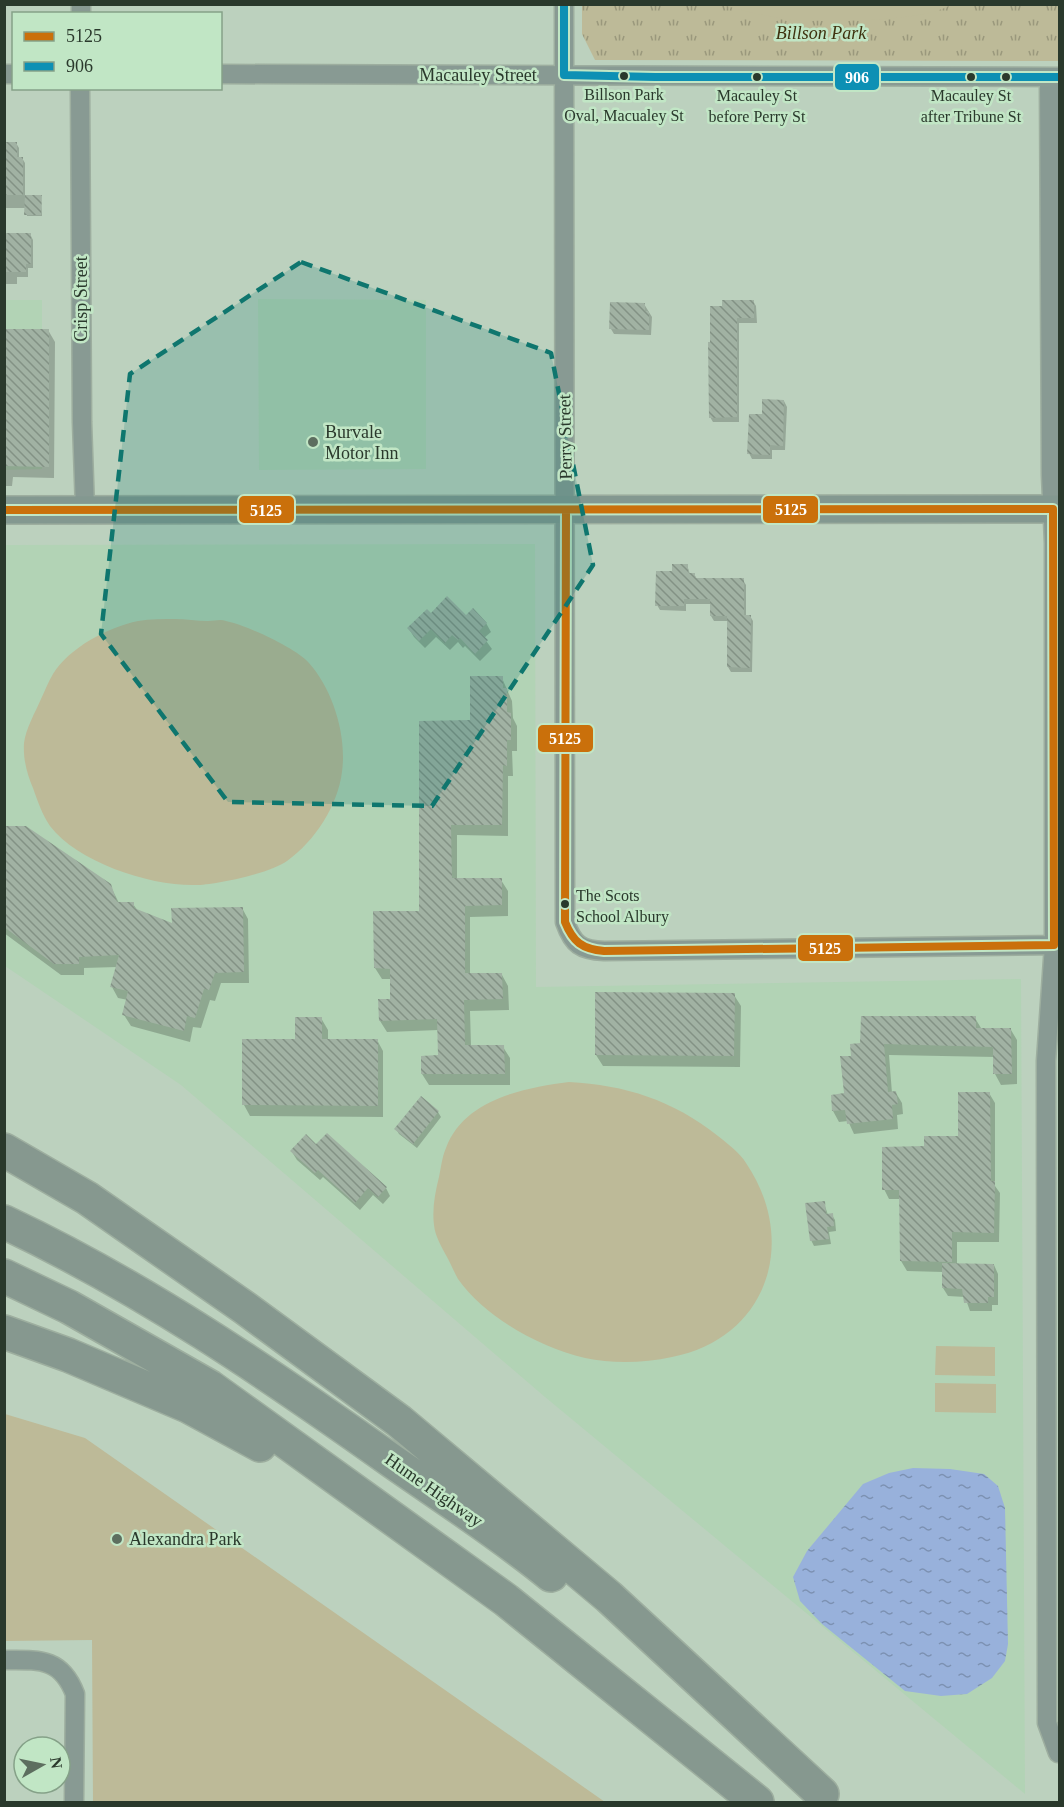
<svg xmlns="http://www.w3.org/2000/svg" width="1064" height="1807" font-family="Georgia,serif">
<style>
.built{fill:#b2d3b5}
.grass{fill:url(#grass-tufts)}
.pitch{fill:#bdba98}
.water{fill:url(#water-ripples)}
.shadow{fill:#0003}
.building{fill:url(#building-back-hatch)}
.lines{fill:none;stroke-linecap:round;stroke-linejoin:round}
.street-casing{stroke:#9dae9f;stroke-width:21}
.secondary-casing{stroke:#9dae9f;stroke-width:30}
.highway-casing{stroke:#9dae9f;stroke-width:36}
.street{stroke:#889a93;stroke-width:18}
.secondary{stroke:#839890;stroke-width:27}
.highway{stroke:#86988f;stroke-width:33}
.bus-1-casing{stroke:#c1e6c5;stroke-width:12}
.bus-2-casing{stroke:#c1e6c5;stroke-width:12}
.bus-1{stroke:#ca700b;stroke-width:8}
.bus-2{stroke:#0d90b4;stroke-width:8}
.marked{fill:#0f766e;fill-opacity:0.2;stroke:#0f766e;stroke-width:4.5;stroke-dasharray:12 8;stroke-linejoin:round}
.bus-dot{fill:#2a392c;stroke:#c1e6c5;stroke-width:2}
.poi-dot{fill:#5d6e5f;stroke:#c1e6c5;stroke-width:2}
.labels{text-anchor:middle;stroke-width:5;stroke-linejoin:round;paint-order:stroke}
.bus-label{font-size:16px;fill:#2a392c;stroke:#c1e6c5}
.park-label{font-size:18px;font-style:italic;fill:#3f320f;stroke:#c1e6c5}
.street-label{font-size:18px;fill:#2a392c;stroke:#c1e6c5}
.poi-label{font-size:18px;fill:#2a392c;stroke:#c1e6c5;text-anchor:start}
.line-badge{stroke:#c1e6c5;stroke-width:2}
.badge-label{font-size:16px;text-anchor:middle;font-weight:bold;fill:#fff}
</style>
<defs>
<pattern id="grass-tufts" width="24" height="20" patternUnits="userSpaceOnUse" patternTransform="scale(1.5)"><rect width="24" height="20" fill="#bdba98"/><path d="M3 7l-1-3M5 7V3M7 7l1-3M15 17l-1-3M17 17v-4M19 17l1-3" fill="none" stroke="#9a987c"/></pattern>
<pattern id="water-ripples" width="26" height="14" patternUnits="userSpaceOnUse" patternTransform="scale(1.5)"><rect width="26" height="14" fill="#98b1db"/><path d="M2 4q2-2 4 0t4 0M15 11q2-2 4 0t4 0" fill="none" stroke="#7c91b2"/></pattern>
<pattern id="building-back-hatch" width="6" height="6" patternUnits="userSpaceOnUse" patternTransform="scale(1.5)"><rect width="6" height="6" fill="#a1b2a3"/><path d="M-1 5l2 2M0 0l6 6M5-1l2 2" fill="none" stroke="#839285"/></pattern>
</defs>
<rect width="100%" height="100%" fill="#bcd1be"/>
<path class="built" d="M258 299 426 300V469L259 470Z
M4 300H42V469L5 470Z
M535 544 536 987 1021 979 1025 1794 545 1397 181 1085 5 966 4 545Z"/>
<path class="grass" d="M582 5H1059V61L595 60 582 34Z"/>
<path class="pitch" d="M723 5 950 4V5C926 22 818 23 786 19 765 16 743 11 723 5Z
M175 619C186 619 197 621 208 621 214 621 221 619 226 621 246 625 296 648 309 663 333 690 347 735 342 772 338 805 315 841 287 861 271 873 218 884 198 885 153 887 78 863 50 826 42 814 38 802 33 788 27 774 23 759 24 743 26 728 35 713 41 699 45 691 48 682 53 674 69 648 108 627 138 621 150 619 163 619 175 619Z
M569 1082C625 1085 673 1100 718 1136 728 1144 740 1153 746 1163 799 1241 768 1338 672 1357 644 1363 613 1364 585 1358 539 1347 486 1318 458 1279 454 1272 451 1264 447 1257 442 1248 435 1236 434 1225 432 1209 435 1193 439 1177 441 1168 442 1157 446 1148 464 1099 524 1088 569 1082Z
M936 1346 995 1347V1376L935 1375Z
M935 1383 996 1384V1413L935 1412Z
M5 1414 85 1438 605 1802H93L92 1640 5 1641Z"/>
<path class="water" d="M913 1468 950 1469 984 1474 998 1486 1005 1508 1008 1644 1005 1661 992 1678 967 1694 941 1696 905 1691 822 1624 800 1601 793 1577 807 1551 863 1484 889 1473Z"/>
<path class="shadow" d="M4 142 16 143 19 148V158H22L25 163V197H41L42 216H27L26 208H4Z
M4 234H30L33 240V268H28V277H17V284H6L4 282Z
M753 301 756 306 757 323H739V422H713L710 417 711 343 724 308Z
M644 304 652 317 651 335 614 334 611 329Z
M4 330H48L55 342 54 478 13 477 12 486H4Z
M784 401 787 407 785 450H772V459H752L749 453 763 416Z
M687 565 690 574H694L697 579 743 580 746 585V616H750L753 621 752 672H731L728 667 729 621H714L711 616V604H686V611L660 610 657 605 674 573Z
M431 615 466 617 486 623 491 632 484 638 492 649 480 661 465 646 463 648 458 642 450 650 436 637 425 648 414 637 409 629Z
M502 678 512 701 513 718 517 726V751H512L513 776H508V836L457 835V880H501L508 891V916L470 917V975H502L508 986 509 1010 470 1011 471 1046 503 1047 510 1058V1085H429L422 1074V1058L440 1056 439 1030 387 1032 380 1021 391 1000V979H382L375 968 421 913 471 722Z
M4 827 110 885 119 903 133 904 138 911 173 925 242 908 248 919 249 983H221L215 1001 210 1000 201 1028 193 1027 190 1042 131 1026 124 1015 128 1000 118 998 112 987 117 967 84 968V975H61L4 933Z
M597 994 734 995 741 1006 740 1067 603 1066 596 1055Z
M321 1018 328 1030V1040H377L383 1051V1117L250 1116 244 1105 296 1040Z
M975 1018 981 1028 1011 1030 1017 1040V1084L1001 1085 995 1074V1057L889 1055 892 1093H896L902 1103 903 1114 897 1115 898 1129 854 1134 848 1121 839 1122 833 1111 832 1097 845 1095 852 1058V1046Z
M989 1093 995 1103V1186L1000 1193 999 1242H957V1265H994L998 1274V1305H992V1311H970L965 1297 948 1296 943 1288V1272L907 1271 901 1261 900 1199H889L884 1189 926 1148 960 1138Z
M421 1098 438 1112 441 1117 417 1148 399 1134 396 1129Z
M317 1146 386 1188 390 1196 383 1204 373 1195 360 1210 323 1177 320 1180 297 1160 292 1152Z
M824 1203 828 1215H832L835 1220 836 1231 829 1232 831 1244 814 1246 811 1240Z"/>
<path class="building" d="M4 142H17V157H23V195H4Z
M25 195H42L41 215H24Z
M4 233H31V264H26V272H4Z
M722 300H754V318H737V417L709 418 708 342H710V306H722Z
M610 302 645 303V311H649V330L609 329Z
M4 329H49V467L4 466Z
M762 399 784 400 783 446 770 445V455L747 454 749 414H762Z
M672 564H688V573H695V578H744V615H751L750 668 727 667V616H710V599H684V606H655L656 571H672Z
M447 596 466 615 473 608 487 623 479 631 488 640 475 654 460 638 458 640 452 635 445 643 431 629 419 641 407 628 427 609 431 613Z
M470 676H503V688H507V712L511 713V740H507V766L503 765 502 825H451L452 878H502V905L465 906V973H502L503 999 464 1000 465 1045H504L505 1074H421V1056L438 1055 437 1019 379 1021 378 999H390V969L374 968 373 911H419V721L470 720Z
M4 826H26L111 884 117 902H134V908L172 923 171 908 243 907 244 972 215 973 209 990 204 989 195 1018 187 1016 184 1031 122 1015 128 991 110 987 119 955 79 957V964H54L4 927Z
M595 992 735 993 734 1056 595 1055Z
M861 1016H976V1028H1011L1012 1074H993V1047L884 1044 888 1092 896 1091 898 1104 892 1105 893 1119 847 1124 845 1110 832 1111 831 1095 844 1093 840 1056H851L850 1044 860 1043Z
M295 1017H322V1039H378V1106L242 1105V1039H295Z
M958 1092H990L991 1181H995L994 1233 952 1232V1262L900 1261 899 1190H882V1147L924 1146V1136H958Z
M421 1096 439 1111 413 1144 394 1129Z
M327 1133 387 1187 378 1197 368 1188 355 1203 318 1170 315 1173 290 1151 306 1134 316 1144Z
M825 1201 826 1214 833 1213 834 1226 827 1227 829 1239 810 1241 805 1203Z
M942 1263 994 1264V1297H988V1303H964L962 1289 942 1288Z"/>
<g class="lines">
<g class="street-casing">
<path id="street" d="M564 4 565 922C573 945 581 950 604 951L1060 945
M81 14V4
M4 74H14
M220 74 1060 77
M1049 77 1051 475 1054 543V945L1046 1061 1047 1723 1058 1753
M80 88 82 422 85 509
M4 1660C38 1660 61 1657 75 1694L74 1802"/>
</g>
<g class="secondary-casing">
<path id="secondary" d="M4 510 1060 509"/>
</g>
<g class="highway-casing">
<path id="highway" d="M4 1150 87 1198 245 1308 399 1421 609 1597 822 1794
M4 1222C142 1287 268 1373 392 1461 445 1498 501 1534 551 1575
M4 1276 69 1307 210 1387 506 1600 757 1802
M4 1332 68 1355 188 1406 260 1445"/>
</g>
<use href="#street" class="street"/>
<use href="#secondary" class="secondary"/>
<use href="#highway" class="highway"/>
<g class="bus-1-casing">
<path id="bus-1" d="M1053 509 1054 945
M4 510 1053 509
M566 510 565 922C573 942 582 949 604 951L1054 945"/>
</g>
<g class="bus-2-casing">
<path id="bus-2" d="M564 4V75
M564 75 655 77H1060"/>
</g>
<use href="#bus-1" class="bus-1"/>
<use href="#bus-2" class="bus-2"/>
</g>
<path class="marked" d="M301 262 551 353 593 565 432 806 228 802 101 634 130 374Z"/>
<g class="bus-dot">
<circle cx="624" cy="76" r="5"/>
<circle cx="757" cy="77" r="5"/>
<circle cx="971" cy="77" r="5"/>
<circle cx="1006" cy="77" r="5"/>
<circle cx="565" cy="904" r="5"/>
</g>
<g class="poi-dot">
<circle cx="313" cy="442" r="6"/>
<circle cx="117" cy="1539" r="6"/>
</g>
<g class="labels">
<g class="bus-label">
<text x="624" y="100">Billson Park<tspan x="624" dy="21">Oval, Macualey St</tspan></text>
<text x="757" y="101">Macauley St<tspan x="757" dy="21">before Perry St</tspan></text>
<text x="971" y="101">Macauley St<tspan x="971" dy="21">after Tribune St</tspan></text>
<text x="576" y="901" text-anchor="start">The Scots<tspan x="576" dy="21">School Albury</tspan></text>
</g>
<g class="park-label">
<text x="821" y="39">Billson Park</text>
</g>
<g class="street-label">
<text x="478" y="81">Macauley Street</text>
<text transform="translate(81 299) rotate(-90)" y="6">Crisp Street</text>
<text transform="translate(565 437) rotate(-91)" y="6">Perry Street</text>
<text transform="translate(434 1490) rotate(35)" y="6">Hume Highway</text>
</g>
<g class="poi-label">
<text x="325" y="438">Burvale<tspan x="325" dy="21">Motor Inn</tspan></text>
<text x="129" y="1545">Alexandra Park</text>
</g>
</g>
<g class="line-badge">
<rect x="834" y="63" width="46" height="28" rx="6" fill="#0d90b4"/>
<rect x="762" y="495" width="57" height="29" rx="6" fill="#ca700b"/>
<rect x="238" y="495" width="57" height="29" rx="6" fill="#ca700b"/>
<rect x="537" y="724" width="57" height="29" rx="6" fill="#ca700b"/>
<rect x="797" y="934" width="57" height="28" rx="6" fill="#ca700b"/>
</g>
<g class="badge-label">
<text x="857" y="83">906</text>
<text x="791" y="515">5125</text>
<text x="266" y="516">5125</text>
<text x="565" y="744">5125</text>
<text x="825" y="954">5125</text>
</g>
<rect width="1064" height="1807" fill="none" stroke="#2a392c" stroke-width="12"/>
<rect x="12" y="12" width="210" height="78" fill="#c1e6c5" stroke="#85a188" stroke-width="1.5"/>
<rect x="24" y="32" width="30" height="9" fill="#ca700b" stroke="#85a188" stroke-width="1.5"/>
<text x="66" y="42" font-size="18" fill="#2a392c">5125</text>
<rect x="24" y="62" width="30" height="9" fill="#0d90b4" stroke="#85a188" stroke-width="1.5"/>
<text x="66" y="72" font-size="18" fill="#2a392c">906</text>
<g transform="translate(42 1765) rotate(81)"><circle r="28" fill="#c1e6c5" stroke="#85a188" stroke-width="1.5"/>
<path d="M0-4.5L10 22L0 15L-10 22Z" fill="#5d6e5f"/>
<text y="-9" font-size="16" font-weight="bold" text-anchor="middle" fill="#2a392c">N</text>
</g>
</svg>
